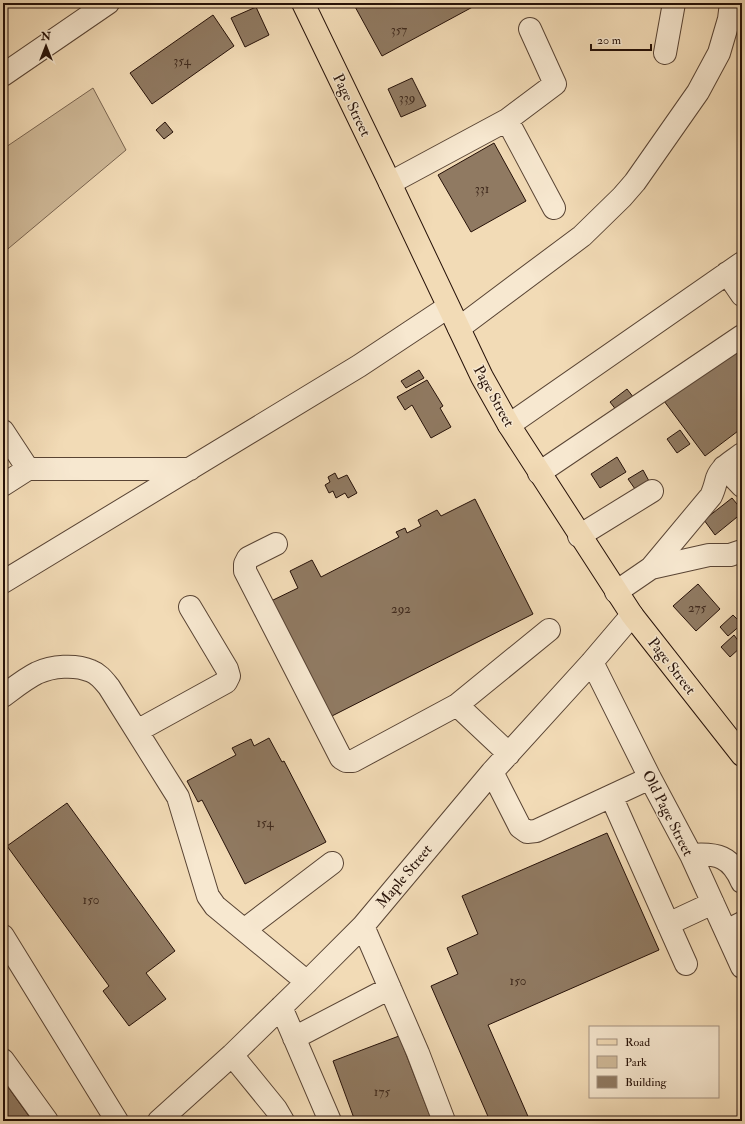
<svg xmlns="http://www.w3.org/2000/svg" width="745" height="1124" font-family="'IM FELL Double Pica',serif">
<style>
.green{fill:#cfb998;stroke:#7a6550}
.building{fill:#907a62;stroke:#261108}
.lines{fill:none;stroke-linecap:round;stroke-linejoin:round}
.minor-casing{stroke:#594434;stroke-width:24}
.major-casing{stroke:#261108;stroke-width:24}
.minor{stroke:#f7e8d0;stroke-width:22}
.major{stroke:#f2dbb6;stroke-width:22}
.labels{text-anchor:middle;stroke-width:3;stroke-linejoin:round;paint-order:stroke}
.number-label{font-size:13px;fill:#402b1e}
.street-label{font-size:15px;fill:#261108;stroke:#f7e8d0}
</style>
<rect width="100%" height="100%" fill="#f2dbb6"/>
<filter id="stains"><feTurbulence type="fractalNoise" baseFrequency=".005" numOctaves="4"/><feColorMatrix values="0 0 0 0 .2 0 0 0 0 .09 0 0 0 0 .02 0 0 0 .5 -.17"/></filter>
<radialGradient id="worn" r=".72"><stop offset=".6" stop-color="#630" stop-opacity="0"/><stop offset="1" stop-color="#630" stop-opacity=".3"/></radialGradient>
<path class="green" d="M93 88 126 150 3 253V149Z"/>
<path class="building" d="M353 3H480L382 56Z
M256 7 269 35 245 47 231 18Z
M213 15 234 46 152 104 130 73Z
M412 78 426 106 401 117 388 89Z
M165 122 173 132 164 139 156 130Z
M494 143 526 201 471 232 438 175Z
M742 343V428L705 456 664 401Z
M419 370 424 378 406 388 401 381Z
M427 380 443 406 440 408 451 427 431 438 412 405 405 410 397 397Z
M627 389 634 398 617 411 610 402Z
M680 430 690 444 677 453 667 439Z
M617 457 626 472 600 488 591 474Z
M643 470 649 481 635 489 628 479Z
M335 473 338 479 347 475 357 493 348 498 345 493 336 498 333 491 329 493 325 485 330 482 328 477Z
M732 498 742 510V513L715 535 704 520Z
M475 499 533 614 328 718 269 602 298 588 290 571 312 560 321 577 399 537 396 532 405 528 407 533 421 526 418 520 437 510 441 516Z
M698 584 720 609 696 631 673 606Z
M733 615 742 624 728 636 720 627Z
M734 635 742 646 730 657 721 647Z
M269 738 282 762 284 761 326 842 245 884 202 800 198 802 187 781 236 755 232 748 251 739 254 746Z
M67 803 175 951 146 973 166 999 129 1026 103 991 109 986 7 846Z
M607 833 659 950 488 1025 530 1121H490L431 986 458 974 447 948 478 934 462 896Z
M399 1036 432 1121H355L333 1061Z
M3 1080 31 1119 28 1121H3Z"/>
<g class="lines">
<g class="minor-casing">
<path id="minor" d="M665 53 674 3
M3 75 108 3
M507 120 554 208
M390 183 507 120 555 84 530 29
M727 273 742 295
M459 328 582 236 622 197 635 182 698 92 719 53 729 19 731 3
M509 425 742 263
M3 431 28 469
M724 467 742 486
M539 473 742 336
M3 485 28 469H190
M579 536 652 491
M276 544 248 558 245 564V571L341 758 346 761H353L457 705 509 754
M651 568 709 555H730L742 551
M3 582 359 366 448 307
M616 592 651 568 711 496C714 490 715 485 717 478 721 467 733 461 742 454
M592 662 650 778 691 855 742 967
M3 696C14 688 25 679 37 673 52 666 75 664 91 671 99 674 104 681 109 687L178 797 208 896 215 906 307 982
M457 705 549 630
M137 731 226 682 229 676 227 669 190 607
M492 772 520 827 527 832 536 831 650 778
M611 796 686 964
M691 855C717 853 731 856 742 882
M668 924 713 903
M363 926 418 1053 444 1121
M244 930 332 863
M726 931 742 923
M3 936 117 1121
M281 1007 330 1121
M294 1038 390 988
M232 1055 276 1109 283 1121
M3 1060 47 1121
M159 1121 232 1055 307 982 363 926 492 772 592 662 632 615"/>
</g>
<g class="major-casing">
<path id="major" d="M303 3 390 183 482 377 509 425 632 615 742 755"/>
</g>
<use href="#minor" class="minor"/>
<use href="#major" class="major"/>
</g>
<g class="labels">
<g class="number-label">
<text x="399" y="34">357</text>
<text x="182" y="65">354</text>
<text x="407" y="102">339</text>
<text x="482" y="193">331</text>
<text x="697" y="612">275</text>
<text x="401" y="613">292</text>
<text x="265" y="827">154</text>
<text x="91" y="904">150</text>
<text x="518" y="985">150</text>
<text x="382" y="1096">175</text>
</g>
<g class="street-label">
<text transform="translate(352 105) rotate(64)" y="5">Page Street</text>
<text transform="translate(494 396) rotate(61)" y="5">Page Street</text>
<text transform="translate(672 666) rotate(52)" y="5">Page Street</text>
<text transform="translate(668 813) rotate(63)" y="5">Old Page Street</text>
<text transform="translate(404 876) rotate(-50)" y="5">Maple Street</text>
</g>
</g>
<rect width="745" height="1124" fill="none" stroke="#f2dbb6" stroke-width="16"/>
<rect x="4" y="4" width="737" height="1116" fill="none" stroke="#261108" stroke-width="2"/>
<rect x="8" y="8" width="729" height="1108" fill="none" stroke="#261108"/>
<rect x="589" y="1026" width="130" height="72" fill="#f7e8d0" stroke="#a39280"/>
<rect x="597" y="1039" width="20" height="6" fill="#f2dbb6" stroke="#a39280"/>
<text x="625" y="1046" font-size="12" fill="#261108">Road</text>
<rect x="597" y="1056" width="20" height="12" fill="#cfb998" stroke="#a39280"/>
<text x="625" y="1066" font-size="12" fill="#261108">Park</text>
<rect x="597" y="1076" width="20" height="12" fill="#907a62" stroke="#a39280"/>
<text x="625" y="1086" font-size="12" fill="#261108">Building</text>
<g transform="translate(46 46)" stroke="#f7e8d0" stroke-width="3" paint-order="stroke">
<path d="M0-3L7 15L0 10L-7 15Z" fill="#261108"/>
<text y="-6" font-size="11" font-weight="bold" text-anchor="middle" fill="#261108">N</text>
</g>
<path d="M591 44v6h60v-6" fill="none" stroke="#261108" stroke-width="2"/>
<text x="597" y="44" font-size="12" fill="#261108" stroke="#f7e8d0" stroke-width="3" paint-order="stroke">20 m</text>
<rect width="100%" height="100%" filter="url(#stains)"/>
<rect width="100%" height="100%" fill="url(#worn)"/>
</svg>
